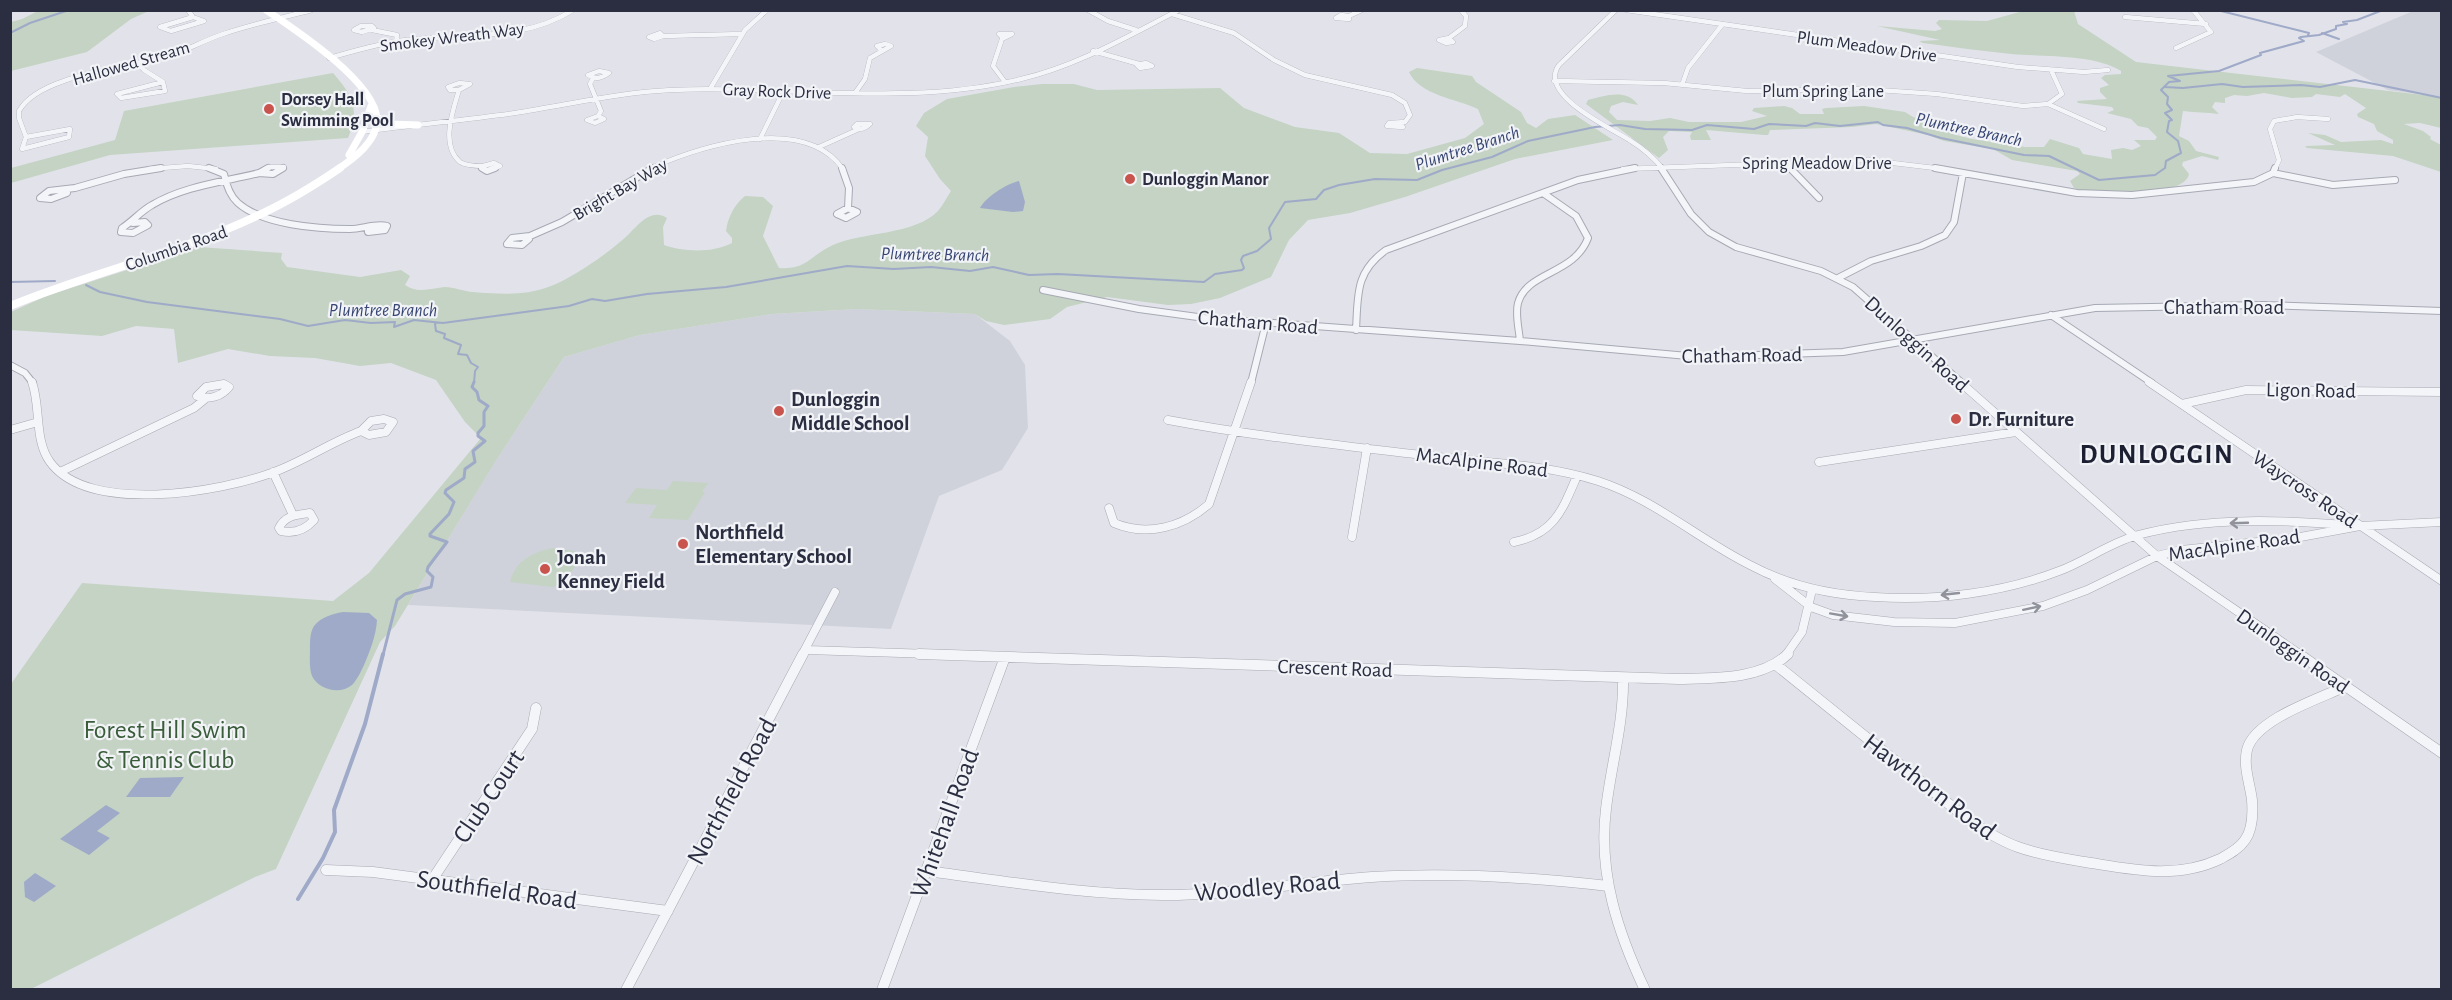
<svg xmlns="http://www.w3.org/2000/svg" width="2452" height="1000" font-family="'Alegreya Sans',sans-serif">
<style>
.built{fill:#d0d2db}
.green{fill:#c4d3c3}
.water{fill:#9faac8}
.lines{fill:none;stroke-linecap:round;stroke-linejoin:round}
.stream-far2{stroke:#9faac8;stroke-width:2}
.stream-far1{stroke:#9faac8;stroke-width:3}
.stream{stroke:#9faac8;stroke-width:4}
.street-far3-casing{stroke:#a7a9b4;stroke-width:5}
.street-far2-casing{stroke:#a7a9b4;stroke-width:8}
.street-far1-casing{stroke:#a7a9b4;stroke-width:9}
.street-casing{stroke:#a7a9b4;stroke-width:11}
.street-far3{stroke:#f4f5f8;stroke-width:4.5}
.street-far2{stroke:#f4f5f8;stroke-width:6}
.street-far1{stroke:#f4f5f8;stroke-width:8}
.street{stroke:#f4f5f8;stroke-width:10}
.secondary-far1{stroke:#fff;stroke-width:7}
.secondary{stroke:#fff;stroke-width:8}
.oneway{stroke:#90929c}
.poi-dot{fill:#c8544d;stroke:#f1f3f7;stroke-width:2}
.labels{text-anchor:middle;stroke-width:4.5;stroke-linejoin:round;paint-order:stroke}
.far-street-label{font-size:18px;fill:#2b2e41;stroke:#f1f3f7}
.far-poi-label{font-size:18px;font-weight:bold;fill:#2b2e41;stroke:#f1f3f7;text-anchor:start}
.far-water-label{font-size:18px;font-style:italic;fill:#374573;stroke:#f1f3f7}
.street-label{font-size:21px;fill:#2b2e41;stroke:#f1f3f7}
.poi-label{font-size:21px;font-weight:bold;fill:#2b2e41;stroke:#f1f3f7;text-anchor:start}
.near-park-label{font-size:26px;fill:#395c39;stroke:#f1f3f7}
.near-street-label{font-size:26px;fill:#2b2e41;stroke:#f1f3f7}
.district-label{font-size:27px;font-weight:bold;letter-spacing:1.5px;fill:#1d2032;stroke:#f1f3f7}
</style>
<rect width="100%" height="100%" fill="#e2e3ea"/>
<path class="built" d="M2413 11H2441V97L2388 90 2316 52Z
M857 309 975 314 1010 341 1025 365 1028 428 1002 470 939 496 891 629 408 605 491 468 564 357 640 335 772 314Z"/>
<path class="green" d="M38 11V10L149 11 131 19 87 52 11 71V22L22 19Z
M2023 11H2074L2078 24 2136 62 2441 97V128L2420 123 2404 124 2423 131 2431 137 2430 139 2441 145V172L2393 156 2307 148 2305 146 2335 145 2308 133 2325 135 2341 142 2381 140 2393 144V140L2377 131 2374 124 2358 117 2357 114 2366 108 2345 94 2340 97 2316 94 2312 97 2292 98 2264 93 2247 96 2234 95 2225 98V103L2215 102 2212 107 2219 114C2207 112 2196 113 2183 111L2179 136 2189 141 2196 151 2219 157 2218 160 2202 156 2183 162 2182 165 2189 174C2184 199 2100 191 2080 190L2074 188 2070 181 2080 174 2077 171 2012 160 1993 149 1944 141 1928 135 1876 124 1852 127 1770 130 1768 135H1764L1706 130 1711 140H1691L1690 136 1692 132 1669 131 1663 137 1668 150 1659 158 1586 104 1588 100C1604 96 1627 88 1638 105L1623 102 1611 106 1609 112 1617 120 1650 121 1670 118 1689 122H1741L1767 116 1752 111 1754 108 1784 106 1792 108 1800 114H1824L1822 109 1826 108 1864 106 1905 112 1913 117 1942 124 1952 134 1972 139 2025 147H2044L2050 139 2079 148 2083 154 2112 159 2111 150 2123 148 2132 150 2141 146 2134 140H2155L2157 137 2148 128 2138 126 2131 119 2107 113 2114 110 2112 107 2078 103 2077 101 2107 99 2100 92V88L2109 85 2101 78 2105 75 2121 74V71C2094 54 2043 57 2011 54 1982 51 1953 47 1923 43L1919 41 1940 40 1877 26 1935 31 1942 29 1936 23 1939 20 1987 21Z
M1417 68 1472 76 1476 82 1521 112 1527 123 1536 128 1548 119 1575 115 1613 140 1515 159 1405 197 1350 213 1308 220 1289 240 1271 277 1220 298 1191 304 1168 305 1107 297 1067 307 1050 319 1004 325 986 321 975 314 857 309 772 314 640 335 564 357 495 462 395 626 380 642 276 869 255 877 31 989H11V684L82 583 333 601 369 573 481 438 465 422 436 380 391 363 360 366 315 358 270 356 228 349 178 363 174 329 136 326 102 336 11 330V312L46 296 199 247 282 253 281 259 287 267 360 277 401 270 410 276 405 285C417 294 432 288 445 287 453 287 463 291 472 292 525 296 544 295 589 265 603 256 617 245 629 234 639 224 651 208 667 218L663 227 664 245C683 252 714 253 732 243V238L726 231C728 217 734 205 745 196L763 197 773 206 763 236 779 268C808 270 810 255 833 245 862 232 915 235 938 211 943 205 947 197 951 191L940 179 925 156 928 137 916 126 924 113 947 99 1014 87 1042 84H1074L1097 90 1220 88 1244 108 1295 127 1339 133 1370 153 1407 154 1465 138 1484 124 1478 109C1457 99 1419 95 1409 72Z
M333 73C353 96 360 108 348 138L110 155 11 183V168L115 140 124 111Z
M673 481 708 483 702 492H705L688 520 649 518 657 505 625 503 636 488 667 490Z
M553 548 574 551 583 557 562 583 553 587 510 582C515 561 533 552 553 548Z"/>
<path class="water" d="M1019 181 1025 202 1023 211 1013 212 980 208C986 197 1006 184 1019 181Z
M343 612 369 613 377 620C376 636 370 651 364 665 361 671 357 680 352 685 340 695 319 690 312 676 309 668 310 657 310 648 310 641 310 632 314 626 321 617 332 614 343 612Z
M184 777 170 797H126L140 778Z
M106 805 120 813 97 831 110 838 89 855 60 839Z
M35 873 56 886 34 902 25 897 24 882Z"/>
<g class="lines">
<path class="stream-far2" d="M2217 10 2309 33 2308 35
M10 33 30 23 69 10
M2322 33 2339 39
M2165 87 2183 88 2222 84 2243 87 2301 85 2320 87 2355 80 2442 98
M10 282 55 281
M86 285 100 292 147 302 280 319 308 326 345 320 371 323 395 322 394 327 414 320 443 323 569 306 592 299 605 301 647 294 726 287 847 266 894 269 931 267 970 271 993 267 1029 275 1058 274 1204 282 1215 274 1242 270 1244 268 1241 260 1243 256 1257 251 1271 239 1269 228 1285 202 1316 199 1324 190 1339 185 1375 179 1417 180 1442 170 1492 157 1528 141 1595 127 1620 125 1645 129 1692 130 1707 125 1754 129 1769 124 1806 126 1815 123 1840 126 1878 122 1883 125 1907 128 1941 138 2024 155 2049 156 2099 180 2155 175 2165 168 2166 161 2181 153 2178 141 2167 132 2169 121 2172 120 2165 113 2172 110 2167 104 2168 97 2161 90 2169 82 2180 81 2168 76 2219 71 2261 55 2260 53 2304 41 2299 38 2301 37 2319 35 2336 29V26L2347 24 2343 22 2357 20 2383 10
M435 324 436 331 445 334 444 338 461 345 458 354 467 355 471 363 478 367 475 371 474 383"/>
<path class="stream-far1" d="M383 655 397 600 405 594 431 587 433 577 427 571 428 567 447 542 430 536V534L449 514 454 502 445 493 446 490 464 478 465 469 475 462 473 451 485 441 478 436V433L484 426V412L488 406 479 400 477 392 472 387 474 382"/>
<path class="stream" d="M298 899 323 858 335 832 334 810 365 724 383 654"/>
<g class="street-far3-casing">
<path id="street-far3" d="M188 10 193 17
M1088 10 1108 21 1136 30
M1616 10 1559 65C1537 95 1611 128 1631 141 1644 149 1654 158 1663 169
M1626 10 2018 67 2084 72 2108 70
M1172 14 1234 33 1274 60 1305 75 1392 95 1405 103 1410 115 1405 122 1389 123 1387 126 1403 127 1400 123
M1341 15 1349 16V19L1336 18Z
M1349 16 1362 10
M193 17 204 21 171 31 160 27Z
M2125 17 2206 24
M361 26H372L374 28 362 32 354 30Z
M372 30 397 35 396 42
M660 33 663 36 654 39 649 37Z
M663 36 742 34
M1003 38 999 34H1012L1002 39 993 66 1005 82
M1449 38 1453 42 1446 43 1439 40Z
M1449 38 1465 26 1466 16 1461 10
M2176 48 2211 32 2193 10
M1093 51 1139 64
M329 58C354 51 380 43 406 40 463 33 523 42 573 10
M138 63 144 70 163 82
M1146 63 1152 66 1140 68 1137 65Z
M599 71 609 73C602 78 596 80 588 75Z
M593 78 590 84 601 111 598 116
M1554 81 1664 83 1747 91 1863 89 1937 94 2023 106 2048 104 2062 94 2051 70
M163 82 165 91 121 98 117 94Z
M459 83 470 84 459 90H450L448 87Z
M1682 85 1688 68 1722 25
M710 89 745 30 767 10
M459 90C453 110 440 145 460 162 466 166 476 166 483 166
M855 93 865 79 870 58 891 46 885 44 877 46 881 50
M2048 104 2104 129
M598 116 604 119 595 123 587 120Z
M857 124H870C865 129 861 130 854 127Z
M70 129 69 137 22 149 26 137Z
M362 132C413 125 464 120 515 113 568 105 620 92 672 90 788 85 907 107 1021 79 1077 66 1128 36 1179 10
M26 137 19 118V111C39 74 133 67 172 55 189 49 205 40 223 34 252 24 282 18 312 10
M760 139 783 92
M819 147 859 129
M1784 161 1792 169
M483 166 494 163 500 166 491 169
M149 169 188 166 216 169
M265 169 269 167H284L282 169
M483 169V166
M649 169C700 146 804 113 843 169
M1623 169 1868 160 1943 169
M2275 169 2279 160 2270 129 2274 121 2297 117 2328 119"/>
</g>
<g class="street-far2-casing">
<path id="street-far2" d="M209 168 224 174C226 184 230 196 238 203 263 225 318 229 350 229 362 229 376 223 387 226L385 230 368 232V228
M482 168 487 171 495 168
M842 168 849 188 848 208
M1661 168 1691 214 1709 232 1736 247 1821 271 1853 287 1962 383
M1790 168 1819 198
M1935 168 2077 193 2132 195 2254 182 2273 173 2275 168
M259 173 273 174 283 168
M259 173 268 168
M2273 173 2333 185 2395 180
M67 190V193L51 199 40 198 49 191 75 188 124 174 161 168
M848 208 857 212 846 218 837 214Z
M133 223 145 222 148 225 133 233 121 232 122 228C133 221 141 211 152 205 184 186 223 182 259 173
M527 237 529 239 522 245 507 244 512 238 530 236 562 222 653 168
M1838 278 1871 261 1921 246 1945 235 1954 222 1963 173
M1043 290 1139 309 1205 318 1520 341 1699 357 1843 352 2095 308 2263 305 2442 311
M2051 315 2152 383
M1356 330C1358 295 1355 272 1386 250L1578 180 1635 168
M1520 341C1519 329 1515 315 1518 303 1527 271 1574 275 1588 238L1576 216 1543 193
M10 365 25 373 33 383
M1251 383 1266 323"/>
</g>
<g class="street-far1-casing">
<path id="street-far1" d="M32 382C41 407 34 440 50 462 89 515 221 492 274 472 304 461 331 442 361 431
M1960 382 2157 556 2301 655
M2149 382 2442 581
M224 384 229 387C221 397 209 400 197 396L206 387Z
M2182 404 2246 390 2442 392
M384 419 393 422 386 432 369 435 361 431 371 421Z
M1168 420C1258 437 1348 446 1439 457 1492 463 1547 465 1598 481 1654 499 1698 539 1750 565 1789 586 1831 595 1875 597 1936 601 2002 593 2059 571 2086 561 2109 543 2138 535 2210 516 2286 520 2360 526
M10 430 38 422
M1819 462 2016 432
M60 472 194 408 205 399
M273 472 293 515
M1109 508 1114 523C1147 537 1183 527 1209 504L1251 382
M310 513 314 520C305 530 295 534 281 531L279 528C285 515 297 515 310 513Z
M1352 537 1367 448
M1514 542C1554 534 1562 511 1577 476
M1775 579 1811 607 1833 615 1894 622 1955 623 2043 606 2087 590 2157 556 2181 550 2295 538 2360 526 2442 522
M807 650 963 655
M802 655 835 592
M1786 655 1802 632 1812 590"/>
</g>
<g class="street-casing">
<path id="street" d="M919 654 1679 679C1714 678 1761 680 1788 654
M2299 654 2442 753
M1775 664 1970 821C1985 831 2001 841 2018 847 2040 855 2062 858 2085 862 2130 869 2176 880 2220 859 2229 854 2239 849 2245 840 2253 829 2253 813 2252 800 2250 784 2243 766 2247 750 2254 720 2318 699 2344 687
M1623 678C1624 723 1611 765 1606 809 1598 873 1618 933 1645 990
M326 870 373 872 668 911
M927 871C1005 881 1084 895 1163 895 1233 895 1302 882 1372 877 1451 872 1529 877 1608 886
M432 880 532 729 536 708
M626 990 803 654
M882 990 1005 657"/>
</g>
<use href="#street-far3" class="street-far3"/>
<use href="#street-far2" class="street-far2"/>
<use href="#street-far1" class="street-far1"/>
<use href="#street" class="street"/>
<path class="secondary-far1" d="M266 10C296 30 375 82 377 119 378 141 353 159 338 169
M377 117 389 124 418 125
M349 155 362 132 371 106"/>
<path class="secondary" d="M10 306C92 272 181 253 261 214 289 201 315 185 340 168"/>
</g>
<defs><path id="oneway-shaft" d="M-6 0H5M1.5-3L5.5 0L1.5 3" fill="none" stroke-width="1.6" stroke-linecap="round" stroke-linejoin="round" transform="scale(1.5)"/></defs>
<g class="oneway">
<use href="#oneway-shaft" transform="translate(2239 523) rotate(178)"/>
<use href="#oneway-shaft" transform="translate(1950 594) rotate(174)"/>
<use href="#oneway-shaft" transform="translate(2032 608) rotate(-12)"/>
<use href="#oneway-shaft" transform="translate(1839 615) rotate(10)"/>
</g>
<g class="poi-dot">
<circle cx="269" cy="109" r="6"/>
<circle cx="1130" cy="179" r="6"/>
<circle cx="779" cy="411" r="6"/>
<circle cx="1956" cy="419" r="6"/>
<circle cx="683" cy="544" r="6"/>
<circle cx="545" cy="569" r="6"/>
</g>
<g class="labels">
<g class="far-street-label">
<text transform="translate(452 37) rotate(-7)" y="6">Smokey Wreath Way</text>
<text transform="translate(1867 46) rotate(8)" y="6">Plum Meadow Drive</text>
<text transform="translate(131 63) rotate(-16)" y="6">Hallowed Stream</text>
<text transform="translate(777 91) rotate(2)" y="6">Gray Rock Drive</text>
<text x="1823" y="97">Plum Spring Lane</text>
<text x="1817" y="169">Spring Meadow Drive</text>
<text transform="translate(620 189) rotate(-30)" y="6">Bright Bay Way</text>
<text transform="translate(176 248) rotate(-19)" y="6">Columbia Road</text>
</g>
<g class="far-poi-label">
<text x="281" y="105">Dorsey Hall<tspan x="281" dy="21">Swimming Pool</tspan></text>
<text x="1142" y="185">Dunloggin Manor</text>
</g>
<g class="far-water-label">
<text transform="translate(1969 129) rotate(12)" y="6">Plumtree Branch</text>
<text transform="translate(1467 148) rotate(-18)" y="6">Plumtree Branch</text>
<text transform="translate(935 254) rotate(1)" y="6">Plumtree Branch</text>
<text x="383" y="316">Plumtree Branch</text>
</g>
<g class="street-label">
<text x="2224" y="314">Chatham Road</text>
<text transform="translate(1258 322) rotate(5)" y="7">Chatham Road</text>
<text transform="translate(1917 344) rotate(42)" y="7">Dunloggin Road</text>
<text transform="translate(1742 355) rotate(-1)" y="7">Chatham Road</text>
<text transform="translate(2311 390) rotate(1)" y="7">Ligon Road</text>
<text transform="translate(1482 462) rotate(7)" y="7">MacAlpine Road</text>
<text transform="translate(2305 489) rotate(34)" y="7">Waycross Road</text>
<text transform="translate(2234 545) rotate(-8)" y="7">MacAlpine Road</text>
<text transform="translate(2293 651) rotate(35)" y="7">Dunloggin Road</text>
<text transform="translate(1335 668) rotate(2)" y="7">Crescent Road</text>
</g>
<g class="poi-label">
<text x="791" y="406">Dunloggin<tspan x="791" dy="24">Middle School</tspan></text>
<text x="1968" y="426">Dr. Furniture</text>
<text x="695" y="539">Northfield<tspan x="695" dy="24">Elementary School</tspan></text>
<text x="557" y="564">Jonah<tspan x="557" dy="24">Kenney Field</tspan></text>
</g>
<g class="near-park-label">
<text x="165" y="738">Forest Hill Swim<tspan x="165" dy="30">&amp; Tennis Club</tspan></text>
</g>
<g class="near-street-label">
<text transform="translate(1930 786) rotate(37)" y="9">Hawthorn Road</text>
<text transform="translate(731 791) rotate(-62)" y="9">Northfield Road</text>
<text transform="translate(488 796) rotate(-56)" y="9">Club Court</text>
<text transform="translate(944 823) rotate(-70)" y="9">Whitehall Road</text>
<text transform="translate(1267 886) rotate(-5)" y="9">Woodley Road</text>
<text transform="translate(497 889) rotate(8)" y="9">Southfield Road</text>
</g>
<g class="district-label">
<text x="2157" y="463">DUNLOGGIN</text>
</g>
</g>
<rect width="2452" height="1000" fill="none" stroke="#2b2e41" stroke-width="24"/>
</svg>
